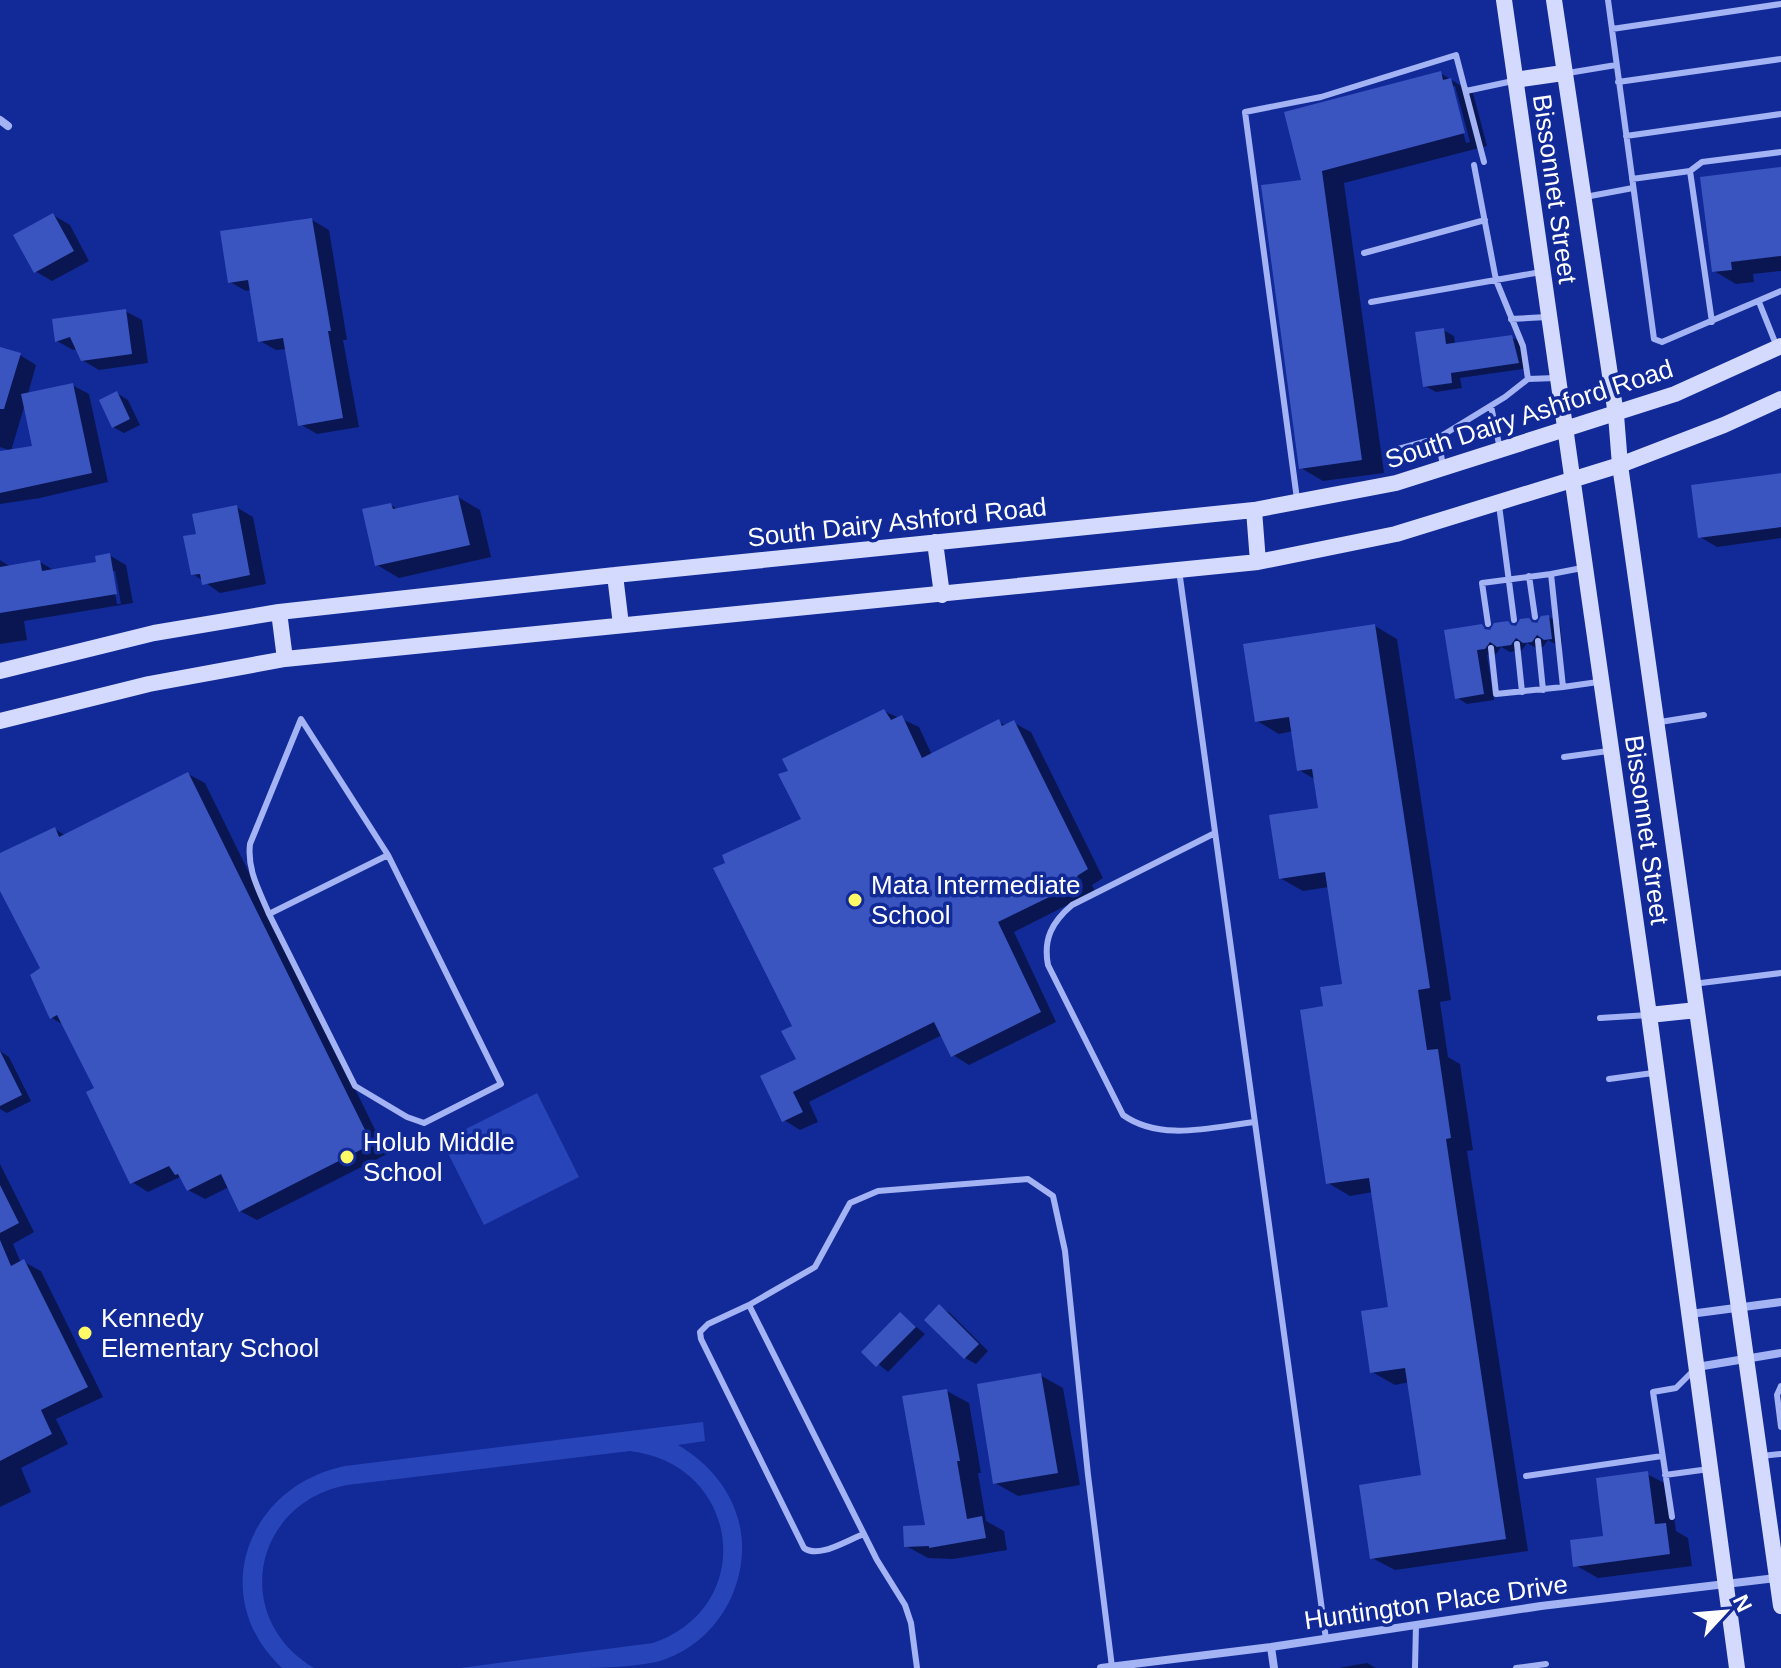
<svg xmlns="http://www.w3.org/2000/svg" width="1781" height="1668" font-family="Arial,sans-serif">
<style>
.green{fill:#2744b8}
.shadow{fill:#0007;fill-rule:evenodd}
.building{fill:#3a54c0}
.lines{fill:none;stroke-linecap:round;stroke-linejoin:round}
.lane{stroke:#a3b3f4;stroke-width:6}
.street{stroke:#a3b3f4;stroke-width:8}
.secondary{stroke:#d3dafd;stroke-width:16}
.poi-dot{fill:#fffa66;stroke:#122a98;stroke-width:3}
.labels{text-anchor:middle;stroke-width:7;stroke-linejoin:round;paint-order:stroke}
.street-label{font-size:26px;fill:#fff;stroke:#122a98}
.poi-label{font-size:26px;fill:#fff;stroke:#122a98;text-anchor:start}
</style>
<rect width="100%" height="100%" fill="#122a98"/>
<path class="green" d="M537 1093 579 1177 484 1225 442 1141Z
M703 1422 705 1441 678 1445C714 1466 740 1501 742 1543 744 1597 709 1648 656 1662 626 1668 595 1668 564 1668 530 1668 495 1668 460 1668L653 1643C759 1606 740 1464 630 1451L347 1485C253 1503 230 1618 314 1668H282C206 1597 247 1486 345 1466Z"/>
<path class="shadow" d="M1440 73 1473 93 1487 146 1344 183 1384 473 1323 481 1301 468 1304 181ZM1451 86H1455L1470 142 1466 143Z
M1781 169V271L1753 274 1754 282 1736 284 1714 271Z
M53 215 70 225 89 261 52 281 35 271Z
M312 220 329 230 347 340H343L359 427 317 434 300 424 287 349 276 350 260 341 252 290 246 291 230 282Z
M125 311 142 320 148 363 99 370 82 360 77 349 73 350 57 341Z
M1443 330 1454 336 1455 344 1511 337 1522 343 1529 368 1460 378 1462 388 1436 392 1425 386Z
M0 349 20 355 36 365 28 394 72 385 89 394 108 482 40 498 0 504V453L34 448 25 404 11 451 0 447Z
M117 393 128 400 140 425 124 433 113 427Z
M1781 475V538L1717 547 1700 537Z
M458 497 480 510 491 557 399 578 377 565 391 505 399 510Z
M236 507 253 517 266 584 220 593 193 574 198 535Z
M109 555 126 565 133 603 24 621 27 640 0 644V560L11 567 40 562 55 571 98 564ZM111 571H115L121 604H117Z
M1549 617 1560 623 1562 645H1557L1548 640 1543 647 1536 648 1527 643 1522 650 1510 652 1501 647 1496 654 1487 655 1494 700 1467 704 1456 697 1482 626 1491 632 1508 623 1517 628 1529 620 1538 625Z
M1375 626 1397 639 1451 1000 1440 1002 1448 1057 1460 1064 1473 1150 1467 1151 1528 1551 1395 1570 1372 1558 1424 1477 1410 1382 1395 1385 1372 1372 1391 1309 1373 1192 1350 1196 1328 1183 1325 1008 1344 985 1329 887 1303 891 1280 878 1320 809 1316 780 1299 770 1293 731 1279 734 1257 721Z
M884 711 919 727 932 755 999 722 1007 726 1014 723 1031 732 1103 878 1092 885 1095 891 1014 932 1056 1022 969 1065 953 1055 942 1035 809 1102 818 1122 800 1130 784 1120 798 1060 795 1028 803 820Z
M188 774 205 783 387 1154 257 1220 240 1211 229 1187 205 1199 188 1190 182 1176 148 1192 132 1182 96 1089 65 1026 52 1018 43 969 0 886V855L55 829 66 836Z
M0 1051 9 1057 31 1101 7 1113 0 1109Z
M0 1164 34 1232 13 1244 21 1263 24 1262 41 1271 103 1397 56 1419 68 1444 21 1468 31 1492 0 1507Z
M939 1307 950 1313 988 1351 976 1364 965 1358 927 1319Z
M901 1314 925 1334 888 1372 864 1352Z
M1040 1375 1063 1388 1080 1485 1018 1496 995 1483Z
M947 1391 969 1403 981 1473H978L986 1521 1004 1531 1007 1550 953 1559 928 1558 906 1546 927 1526Z
M1647 1474 1670 1486 1676 1531 1688 1538 1692 1566 1598 1578 1575 1565 1605 1537Z
M1367 1663 1376 1668H1339Z"/>
<path class="building" d="M1441 71 1443 80 1451 78 1465 133 1322 171 1362 460 1299 469 1261 185 1301 180 1284 112Z
M1781 167V256L1731 262 1732 270 1712 272 1700 177Z
M53 213 74 251 34 273 13 235Z
M312 218 331 331H328L343 418 298 426 283 338 258 342 248 280 228 283 220 231Z
M126 309 132 354 81 361 70 337 55 342 52 319Z
M1444 328 1446 344 1512 335 1519 363 1451 373 1452 383 1423 387 1415 332Z
M0 347 21 353 4 409H0Z
M73 383 92 473 0 493V451L32 446 21 394Z
M117 391 130 419 112 428 99 400Z
M1781 473V527L1698 538 1691 485Z
M458 495 470 545 375 566 362 509 391 503 393 509Z
M237 505 250 575 202 585 200 574 191 575 183 536 196 534 192 514Z
M110 553 117 594 0 613V567L40 560 42 571 96 562 95 556Z
M1549 615 1552 639 1544 640 1537 635 1532 642 1523 643 1516 638 1511 645 1497 647 1490 642 1485 649 1477 650 1484 694 1455 699 1444 630 1482 624 1485 629 1490 630 1494 623 1508 621 1511 625 1516 626 1520 619 1529 618 1532 622 1537 623 1541 616Z
M1375 624 1430 988 1418 990 1427 1050 1438 1049 1451 1138 1446 1139 1506 1539 1370 1559 1359 1485 1421 1475 1405 1368 1370 1373 1361 1311 1388 1307 1369 1178 1326 1184 1300 1010 1323 1006 1320 987 1342 984 1325 872 1279 879 1269 815 1318 808 1312 769 1297 771 1289 717 1255 722 1243 644Z
M884 709 891 720 902 715 922 758 999 719 1002 726 1014 720 1088 869 1077 876 1080 882 998 922 1041 1012 951 1057 934 1022 793 1092 803 1112 782 1122 760 1076 796 1059 781 1031 792 1026 713 868 725 863 722 855 801 819 778 774 788 771 782 759Z
M188 772 372 1144 239 1212 221 1174 187 1191 178 1174 175 1175 169 1166 130 1184 86 1092 94 1088 57 1015 50 1019 30 975 40 968 0 891V853L55 827 59 837Z
M0 1051 22 1095 0 1106Z
M0 1185 19 1223 0 1233Z
M0 1240 11 1266 24 1259 88 1387 41 1410 52 1434 0 1461Z
M939 1304 979 1344 964 1359 924 1320Z
M900 1312 916 1327 876 1367 861 1352Z
M1041 1373 1058 1473 993 1484 977 1384Z
M947 1389 960 1461H957L967 1519 982 1516 986 1538 929 1548V1546L904 1547 903 1526 925 1525 902 1396Z
M1648 1471 1655 1524 1666 1523 1670 1554 1573 1567 1570 1540 1603 1536 1596 1478Z"/>
<g class="lines">
<path class="lane" d="M1608 0 1654 339 1662 342 1781 291
M1612 29 1781 4
M1568 73 1616 65
M1618 82 1781 59
M1466 91 1513 81
M1626 136 1781 114
M1690 171 1702 162 1781 152
M1632 179 1690 171 1712 322
M1585 197 1633 188
M1364 253 1485 220
M1371 302 1541 272
M1759 302 1777 347
M1511 319 1547 317
M1528 379 1556 378
M1491 406 1500 449
M1438 438 1443 466
M1391 451 1438 438 1505 397 1528 379 1523 346 1496 280 1474 165
M1297 499 1245 112 1321 97 1456 55 1484 162
M1499 505 1514 620
M1582 568 1551 574 1563 687 1598 682
M1179 570 1326 1639
M1529 576 1535 617
M1488 624 1482 583 1551 574
M1538 641 1543 690
M1517 644 1522 692
M1491 648 1496 694 1563 687
M1660 722 1704 715
M1564 757 1608 751
M1215 833 1072 905C1052 922 1043 939 1048 965L1123 1115C1161 1142 1212 1127 1255 1122
M388 855 501 1084 424 1123 407 1117 355 1086 269 914Z
M269 914C259 890 247 870 250 844L301 719 388 855
M1693 984 1781 973
M1600 1018 1649 1015
M1609 1079 1653 1073
M749 1305 708 1324 700 1332 701 1339 804 1548C819 1559 847 1540 864 1534
M1781 1386 1777 1395 1781 1427
M1761 1456 1781 1454
M1665 1475 1709 1469
M1526 1476 1662 1456
M1672 1517 1653 1392 1676 1388 1693 1371
M917 1668 911 1623 905 1605 877 1560 749 1305 815 1267 850 1203 878 1191 1028 1179 1053 1196 1065 1251 1088 1475 1112 1667
M1415 1668 1416 1625
M1516 1668 1546 1664"/>
<path class="street" d="M0 120 8 126
M1690 1314 1781 1302
M1697 1367 1781 1353
M1271 1647 1274 1668
M1101 1668 1271 1647 1541 1606 1776 1578"/>
<path class="secondary" d="M1504 0 1649 1015 1737 1668
M1554 0 1616 415 1620 465 1781 1606
M1515 80 1563 73
M1254 510 1258 562
M935 542 942 595
M615 575 621 625
M279 612 285 659
M0 671 154 633 279 612 615 575 1254 510 1396 483 1675 394 1781 346
M0 721 149 684 285 659 1258 562 1396 534 1620 465 1724 425 1781 399
M1649 1015 1697 1010"/>
</g>
<g class="poi-dot">
<circle cx="855" cy="900" r="8"/>
<circle cx="347" cy="1157" r="8"/>
<circle cx="85" cy="1333" r="8"/>
</g>
<g class="labels">
<g class="street-label">
<text transform="translate(1555 189) rotate(82)" y="9">Bissonnet Street</text>
<text transform="translate(1529 414) rotate(-18)" y="9">South Dairy Ashford Road</text>
<text transform="translate(897 522) rotate(-6)" y="9">South Dairy Ashford Road</text>
<text transform="translate(1647 830) rotate(82)" y="9">Bissonnet Street</text>
<text transform="translate(1436 1602) rotate(-8)" y="9">Huntington Place Drive</text>
</g>
<g class="poi-label">
<text x="871" y="894">Mata Intermediate<tspan x="871" dy="30">School</tspan></text>
<text x="363" y="1151">Holub Middle<tspan x="363" dy="30">School</tspan></text>
<text x="101" y="1327">Kennedy<tspan x="101" dy="30">Elementary School</tspan></text>
</g>
</g>
<g transform="translate(1725 1612) rotate(64)" stroke="#122a98" stroke-width="6" paint-order="stroke">
<path d="M0-6L14 30L0 20L-14 30Z" fill="#ffffff"/>
<text y="-12" font-size="22" font-weight="bold" text-anchor="middle" fill="#ffffff">N</text>
</g>
</svg>
